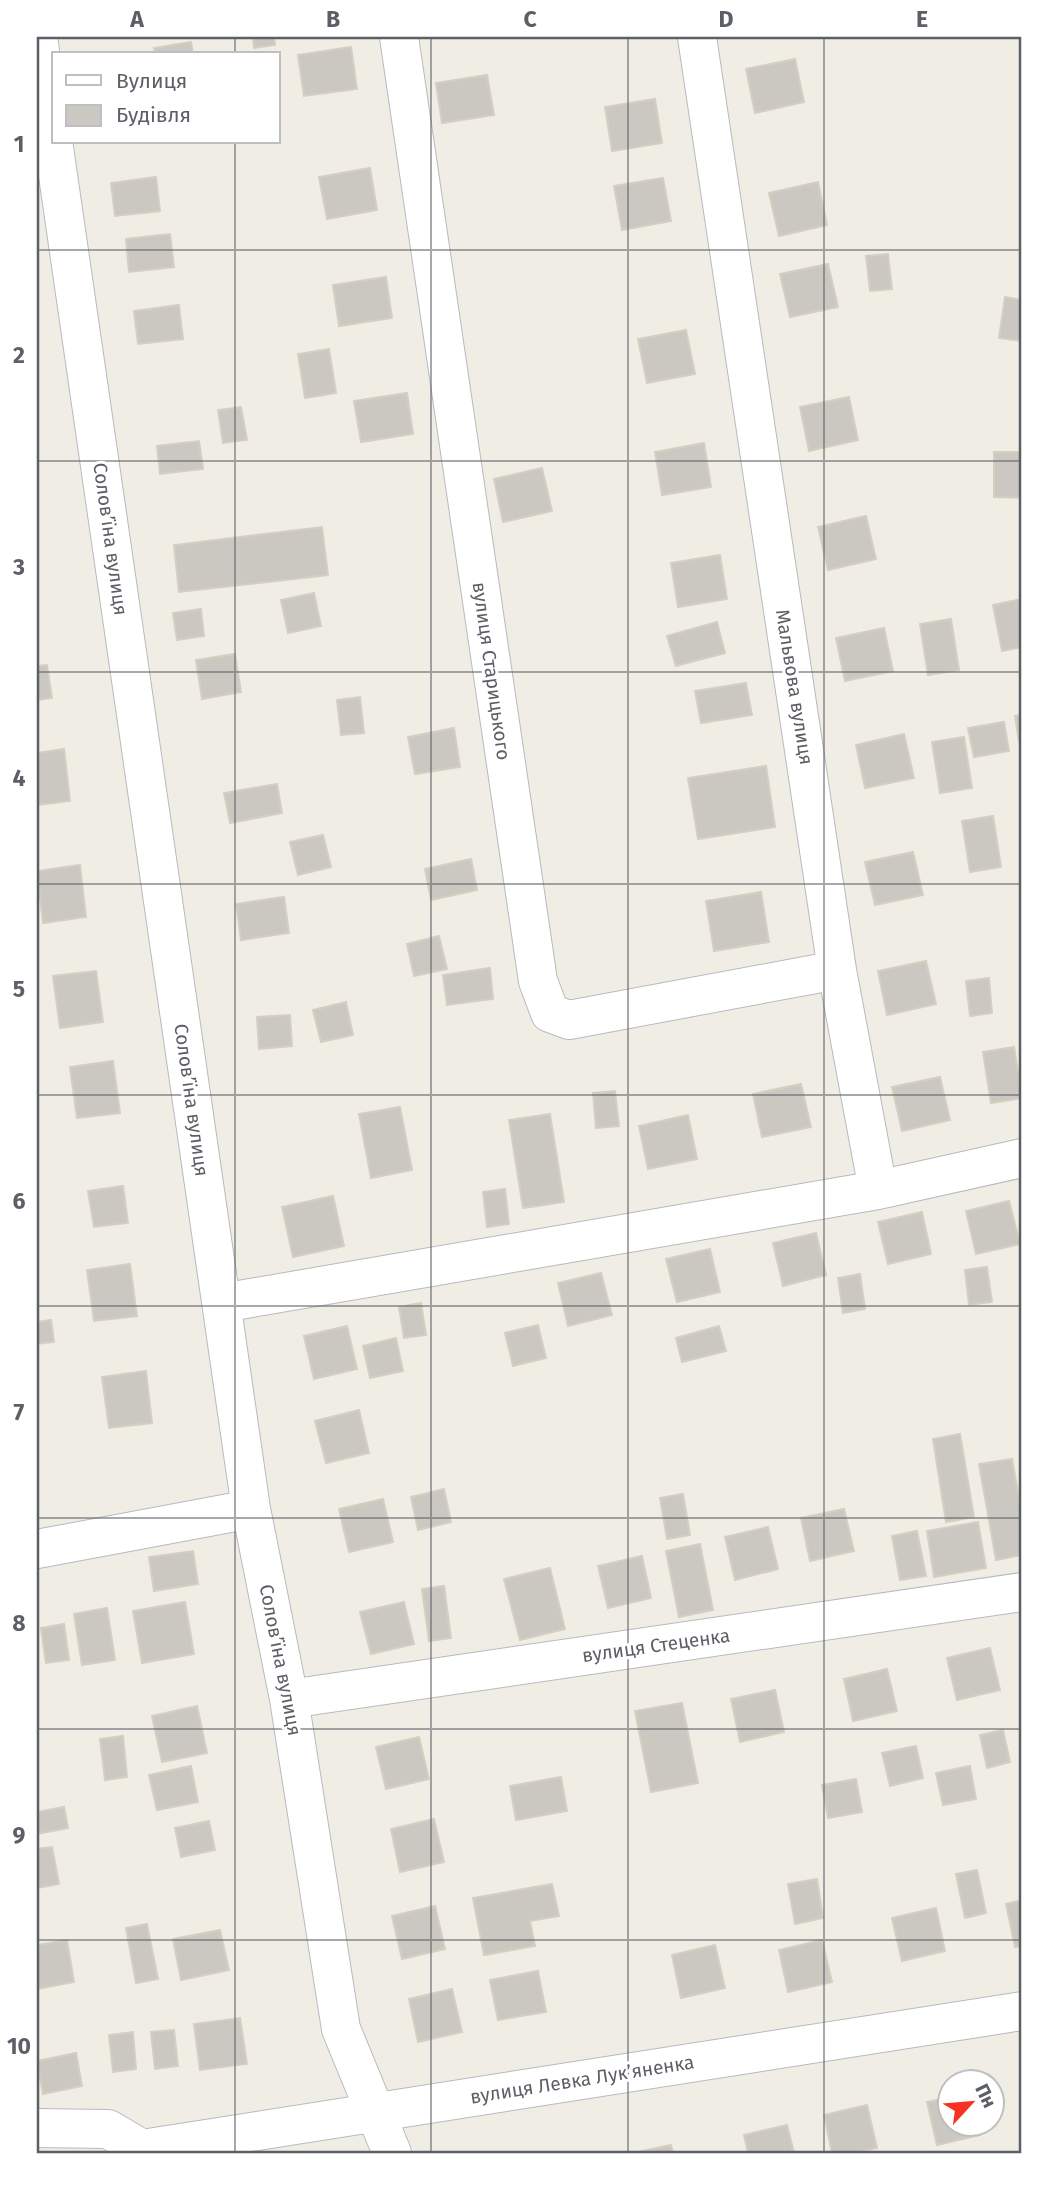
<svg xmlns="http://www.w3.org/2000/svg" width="1059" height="2190" font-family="'Fira Sans',sans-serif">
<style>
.building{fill:#cbc8c1;stroke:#d5cfc2;stroke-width:2}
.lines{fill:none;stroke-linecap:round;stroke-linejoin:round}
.minor-casing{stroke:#b7babf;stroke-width:40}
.minor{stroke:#fff;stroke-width:38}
.grid{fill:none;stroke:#5c6066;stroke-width:2;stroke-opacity:0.55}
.labels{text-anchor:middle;stroke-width:6;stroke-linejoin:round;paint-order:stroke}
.street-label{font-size:19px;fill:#5c6066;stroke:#fff}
.neatline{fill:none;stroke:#5c6066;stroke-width:2.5}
.grid-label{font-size:23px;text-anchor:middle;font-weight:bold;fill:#5c6066}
</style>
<rect width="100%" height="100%" fill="#f0ede4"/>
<path class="building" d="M253 37H274L275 45 254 48Z
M191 42 193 54H155L154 48Z
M351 47 357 89 304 96 298 55Z
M795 59 804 102 755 113 746 69Z
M487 75 494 115 442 123 436 83Z
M655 99 662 143 612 151 605 107Z
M370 168 377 210 327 219 319 177Z
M156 177 160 211 115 216 111 183Z
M663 178 671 221 622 230 614 186Z
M818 182 827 225 779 236 769 193Z
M170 234 174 267 129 272 126 239Z
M888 254 892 289 870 291 866 256Z
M828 264 838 307 790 317 780 274Z
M386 277 392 318 339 326 333 285Z
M1005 297 1022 300V341L999 338Z
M179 305 183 339 138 344 134 311Z
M686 330 695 374 647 383 638 339Z
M329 349 336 393 305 398 298 354Z
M407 393 413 434 361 442 354 401Z
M849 397 858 440 809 451 800 407Z
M241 407 247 440 223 443 218 410Z
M199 441 203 469 160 474 157 446Z
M704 443 711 487 662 495 655 452Z
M994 452H1022V498L994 497Z
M542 468 552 511 503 522 494 479Z
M866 516 876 559 828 570 818 527Z
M322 527 328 575 179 592 174 545Z
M720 555 727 599 678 607 671 563Z
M314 593 321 626 288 633 281 600Z
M1022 599V647L1002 651 993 605Z
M201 609 204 636 177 640 173 613Z
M951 619 959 670 928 675 920 624Z
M717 622 725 653 676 666 667 636Z
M884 628 893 671 845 681 836 638Z
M235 654 241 692 202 699 196 660Z
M47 665 52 698 37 700V666Z
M746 683 752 715 701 723 695 691Z
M360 697 364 733 341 735 337 700Z
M1022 715V742H1019L1015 716Z
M1004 722 1009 751 974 757 968 728Z
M454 728 460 767 415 774 408 737Z
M904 734 914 778 865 788 856 745Z
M964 737 972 788 940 793 932 742Z
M64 749 70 801 37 805V753Z
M766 766 775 827 698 839 688 778Z
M277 784 282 813 230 823 224 793Z
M993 816 1001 867 970 872 962 821Z
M323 835 331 867 298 875 290 842Z
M913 852 923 895 875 905 865 862Z
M471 859 477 890 431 900 425 869Z
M80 865 86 917 43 923 37 871Z
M761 892 769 942 714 951 706 901Z
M284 897 289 933 241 940 236 904Z
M439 936 447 969 414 976 407 944Z
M926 961 936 1004 887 1015 878 971Z
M490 968 493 999 447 1005 443 975Z
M96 971 103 1022 60 1028 53 976Z
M989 978 992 1013 970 1016 966 981Z
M346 1002 353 1035 321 1042 313 1010Z
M290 1015 292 1046 259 1049 257 1017Z
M1014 1047 1022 1098 991 1103 983 1052Z
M113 1061 120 1113 77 1118 70 1067Z
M940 1077 950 1120 902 1131 892 1087Z
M801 1084 811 1127 762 1137 753 1094Z
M615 1091 619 1126 596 1128 593 1093Z
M400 1107 412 1170 371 1178 359 1114Z
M550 1114 564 1202 523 1208 509 1120Z
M688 1115 697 1159 648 1169 639 1126Z
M123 1186 128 1223 94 1227 88 1191Z
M505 1189 509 1224 487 1227 483 1192Z
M333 1196 344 1246 293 1257 282 1207Z
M1009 1201 1020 1244 976 1254 966 1211Z
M922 1212 931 1254 888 1264 878 1222Z
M816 1233 826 1275 783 1286 773 1243Z
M710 1249 720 1292 677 1302 666 1259Z
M130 1264 137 1316 94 1321 87 1270Z
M987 1267 992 1302 969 1305 965 1270Z
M601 1273 612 1315 568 1326 558 1283Z
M860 1274 865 1309 843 1313 838 1278Z
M421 1303 426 1335 404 1338 399 1307Z
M51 1320 54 1342 37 1344V1322Z
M538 1325 546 1358 513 1366 505 1333Z
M347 1326 357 1369 314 1379 304 1336Z
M719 1326 726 1351 682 1362 676 1338Z
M396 1338 403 1371 370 1378 363 1346Z
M146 1371 152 1423 109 1428 102 1377Z
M359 1410 369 1453 326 1463 315 1421Z
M960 1434 974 1517 946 1522 933 1439Z
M1012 1459 1022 1515V1555L996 1560 979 1464Z
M444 1489 451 1522 418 1530 411 1497Z
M683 1494 690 1535 667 1539 660 1498Z
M383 1499 393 1542 349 1552 339 1509Z
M844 1509 854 1551 810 1561 801 1518Z
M978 1522 986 1568 934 1577 927 1531Z
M768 1527 778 1569 735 1580 725 1537Z
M917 1531 926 1576 900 1580 892 1536Z
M700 1544 713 1610 679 1617 666 1551Z
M193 1551 198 1584 154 1591 149 1557Z
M642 1556 651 1598 608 1608 598 1566Z
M550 1568 565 1629 520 1640 504 1579Z
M444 1586 451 1638 429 1641 422 1589Z
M185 1602 194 1654 142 1663 133 1611Z
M404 1602 414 1644 371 1654 360 1612Z
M107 1608 115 1660 82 1665 74 1614Z
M64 1624 69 1660 46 1663 41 1628Z
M990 1648 1000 1690 957 1700 947 1658Z
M887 1669 897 1711 853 1721 844 1679Z
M775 1690 784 1732 740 1742 731 1699Z
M682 1703 698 1783 651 1792 635 1711Z
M197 1706 207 1753 162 1762 152 1716Z
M1003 1730 1010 1762 987 1768 980 1735Z
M123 1736 127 1777 105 1780 100 1739Z
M419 1737 429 1779 386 1789 376 1747Z
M916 1746 923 1778 890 1786 882 1753Z
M191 1766 198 1802 157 1810 149 1775Z
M970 1766 976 1799 943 1805 936 1773Z
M561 1777 567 1811 516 1820 510 1786Z
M856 1779 862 1812 828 1818 822 1785Z
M64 1807 68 1828 37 1834V1812Z
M434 1819 444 1862 400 1872 391 1829Z
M209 1821 215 1850 181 1857 175 1828Z
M52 1847 59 1884 37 1888V1849Z
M977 1870 986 1913 965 1918 956 1874Z
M817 1879 823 1918 795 1924 788 1884Z
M552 1884 559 1916 530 1921 535 1946 484 1955 473 1898Z
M1022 1900V1945L1015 1947 1006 1904Z
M435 1906 445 1949 402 1959 392 1916Z
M936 1908 945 1951 902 1961 892 1918Z
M147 1924 158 1979 136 1983 126 1928Z
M220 1930 229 1970 181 1980 173 1939Z
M67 1940 74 1982 37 1989V1945Z
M822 1940 832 1982 788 1992 779 1950Z
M715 1945 725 1988 681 1998 672 1955Z
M538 1971 546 2012 498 2020 490 1980Z
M452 1989 462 2032 418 2042 409 1999Z
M240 2018 247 2064 200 2070 194 2024Z
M174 2030 178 2066 155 2069 151 2032Z
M133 2032 136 2069 113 2072 109 2035Z
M76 2053 82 2086 43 2094 37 2061Z
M950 2097V2124H977L980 2135 937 2145 927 2102Z
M867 2105 877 2148 852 2153H832L824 2115Z
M787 2125 794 2153H748L744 2135Z
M671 2145 673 2153H633Z"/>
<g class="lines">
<g class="minor-casing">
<path id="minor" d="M38 37 251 1509 289 1699 341 2029 392 2153
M399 37 538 981 550 1013 569 1020 837 970
M697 37 837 970 878 1190 1022 1158
M222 1303 878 1190
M37 1549 251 1509
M289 1699 1022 1592
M37 2128 108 2129 142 2149 140 2153
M142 2149 1022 2011"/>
</g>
<use href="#minor" class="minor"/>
</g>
<path class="grid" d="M235 37V54M431 37V2153M628 37V2153M824 37V2153M235 142V2153M37 250H1022M37 461H1022M37 672H1022M37 884H1022M37 1095H1022M37 1306H1022M37 1518H1022M37 1729H1022M37 1940H1022"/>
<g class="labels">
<g class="street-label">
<text transform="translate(111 539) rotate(82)" y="7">Соловʼїна вулиця</text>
<text transform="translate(492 671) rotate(82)" y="7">вулиця Старицького</text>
<text transform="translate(795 687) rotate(81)" y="7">Мальвова вулиця</text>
<text transform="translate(192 1100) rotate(82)" y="7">Соловʼїна вулиця</text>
<text transform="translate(656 1645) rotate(-8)" y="7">вулиця Стеценка</text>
<text transform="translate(281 1660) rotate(79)" y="7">Соловʼїна вулиця</text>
<text transform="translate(582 2079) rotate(-9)" y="7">вулиця Левка Лукʼяненка</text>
</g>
</g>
<rect width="1059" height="2190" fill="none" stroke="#ffffff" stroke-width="77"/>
<rect x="52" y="52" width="228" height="91" fill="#ffffff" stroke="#bebfc2" stroke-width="2"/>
<rect x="66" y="75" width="35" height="10" fill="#ffffff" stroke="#bebfc2" stroke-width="2"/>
<text x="116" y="88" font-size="21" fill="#5c6066">Вулиця</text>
<rect x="66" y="105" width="35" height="21" fill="#cbc8c1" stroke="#bebfc2" stroke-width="2"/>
<text x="116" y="122" font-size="21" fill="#5c6066">Будівля</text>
<g transform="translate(971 2103) rotate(64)"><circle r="33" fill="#ffffff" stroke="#bebfc2" stroke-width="2"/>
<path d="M0-5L12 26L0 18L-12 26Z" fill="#f83222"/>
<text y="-10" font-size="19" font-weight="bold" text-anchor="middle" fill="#5c6066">Пн</text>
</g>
<rect x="38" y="38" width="982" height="2114" class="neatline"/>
<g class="grid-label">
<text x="137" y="27">A</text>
<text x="333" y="27">B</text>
<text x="530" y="27">C</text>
<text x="726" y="27">D</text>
<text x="922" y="27">E</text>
<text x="19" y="152">1</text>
<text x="19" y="363">2</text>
<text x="19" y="575">3</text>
<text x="19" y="786">4</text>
<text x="19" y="997">5</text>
<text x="19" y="1209">6</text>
<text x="19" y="1420">7</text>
<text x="19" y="1631">8</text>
<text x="19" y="1843">9</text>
<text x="19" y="2054">10</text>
</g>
</svg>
